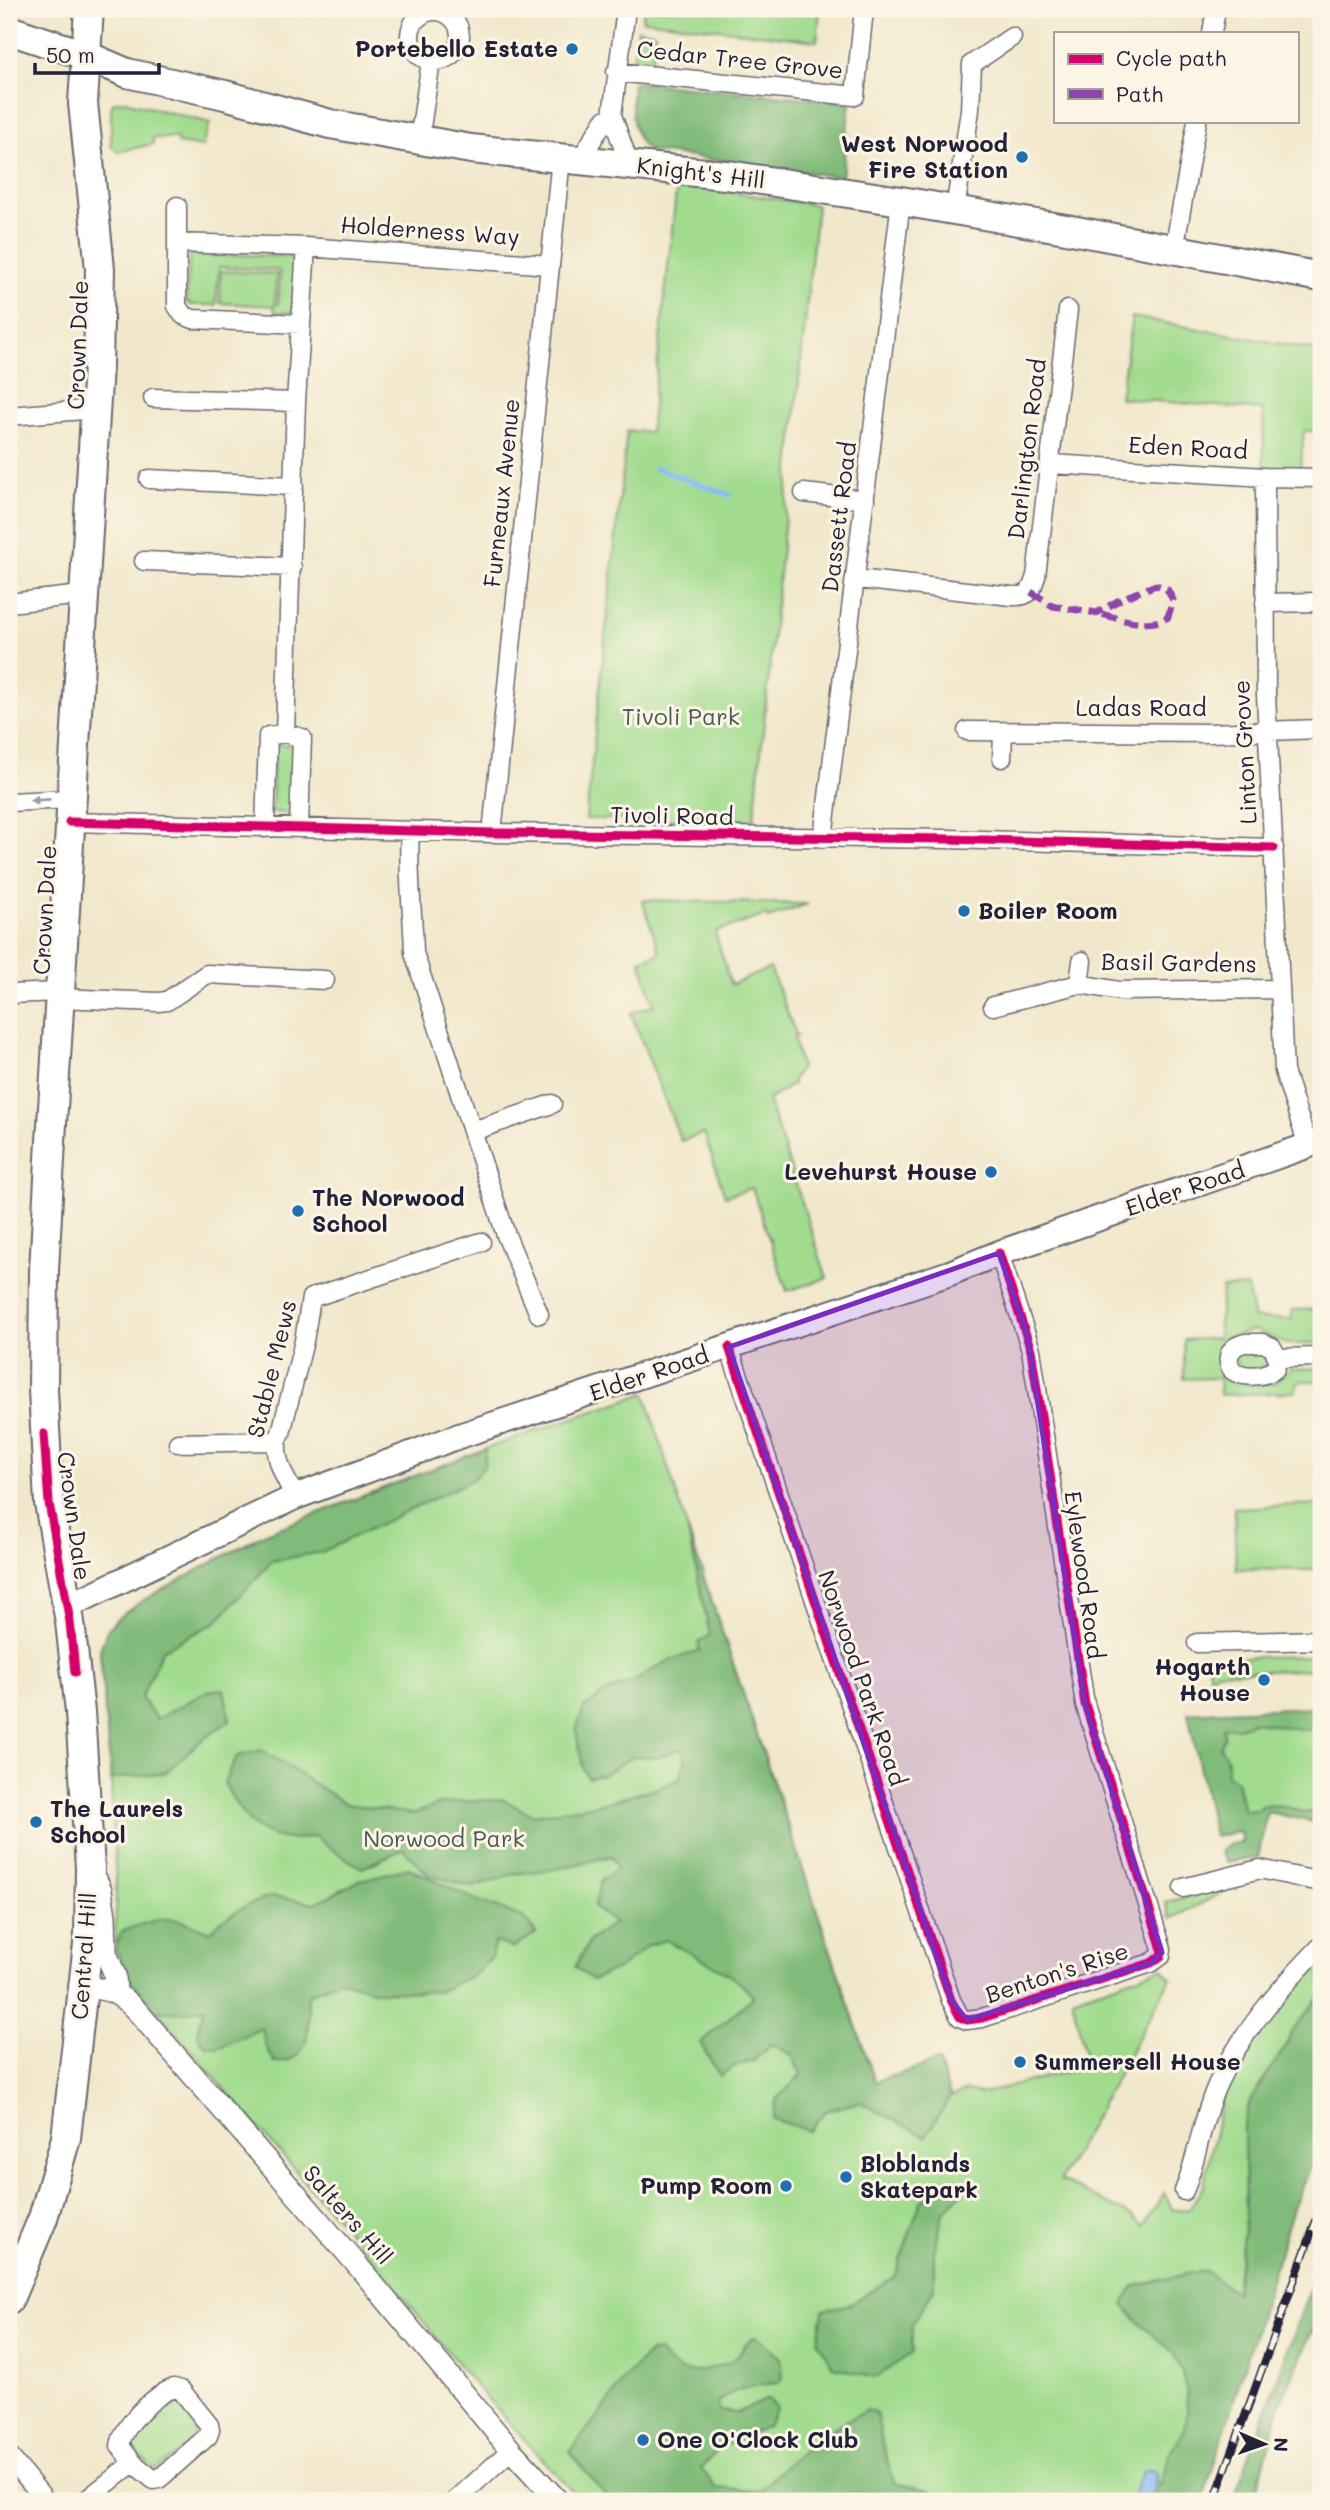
<svg xmlns="http://www.w3.org/2000/svg" width="1330" height="2510" font-family="Mali,sans-serif">
<style>
.green{fill:#a1db8e;stroke:#627e64;stroke-width:2}
.forest{fill:#80bb79;stroke:#516e5a;stroke-width:2}
.water{fill:#87bbf5;stroke:#546e98;stroke-width:2}
.lines{fill:none;stroke-linecap:round;stroke-linejoin:round}
.stream{stroke:#87bbf5;stroke-width:5}
.minor-casing{stroke:#6a676e;stroke-width:21}
.tertiary-casing{stroke:#6a676e;stroke-width:24}
.secondary-casing{stroke:#6a676e;stroke-width:28}
.primary-casing{stroke:#6a676e;stroke-width:32}
.minor{stroke:#fff;stroke-width:18}
.tertiary{stroke:#fff;stroke-width:21}
.secondary{stroke:#fff;stroke-width:24}
.primary{stroke:#fff;stroke-width:28}
.rail-casing{stroke:#22223b;stroke-width:8}
.rail{stroke:#fcf5e5;stroke-width:5;stroke-dasharray:16;stroke-linecap:butt}
.quiet{stroke:#8e44ad;stroke-width:7;stroke-dasharray:14 7;stroke-linecap:butt}
.cycleway-casing{stroke:#fcf5e5;stroke-width:13}
.cycleway{stroke:#d6006c;stroke-width:9}
.oneway{fill:#9c9ca7}
.marked{fill:#7b2cbf;fill-opacity:0.2;stroke:#7b2cbf;stroke-width:5;stroke-linejoin:round}
.poi-dot{fill:#1f6fb2;stroke:#fcf5e5;stroke-width:2.5}
.labels{text-anchor:middle;stroke-width:6;stroke-linejoin:round;paint-order:stroke}
.poi-label{font-size:23px;font-weight:bold;fill:#22223b;stroke:#fcf5e5;text-anchor:start}
.street-label{font-size:23px;fill:#22223b;stroke:#fcf5e5}
.park-label{font-size:23px;fill:#485a54;stroke:#fcf5e5}
</style>
<rect width="100%" height="100%" fill="#fcf5e5"/>
<filter id="ink" filterUnits="userSpaceOnUse"><feTurbulence type="fractalNoise" baseFrequency=".0143" numOctaves="2"/><feDisplacementMap in="SourceGraphic" scale="14" xChannelSelector="R" yChannelSelector="G"/><feConvolveMatrix kernelMatrix="1 2 1 2 8 2 1 2 1" color-interpolation-filters="sRGB"/></filter>
<filter id="wash" filterUnits="userSpaceOnUse"><feTurbulence type="fractalNoise" baseFrequency=".00686" numOctaves="4" result="noise"/><feDisplacementMap in="SourceGraphic" scale="28" xChannelSelector="R" yChannelSelector="G"/><feGaussianBlur stdDeviation="1.57" result="paint"/><feColorMatrix in="noise" values="0 0 0 0 0 0 0 0 0 0 0 0 0 0 0 0 0 1.4 0 .05"/><feComposite in="paint" operator="in"/></filter>
<g filter="url(#wash)">
<rect width="100%" height="100%" fill="#f1e8cc"/>
<path class="green" d="M644 9H820L817 41 642 20Z
M638 29 655 33 652 62 633 60Z
M125 101 210 123 202 147 177 143V138H153V144L118 152 111 146V108L114 102Z
M677 184 817 205 754 820 586 819 627 431 650 432Z
M190 254 290 256 295 265 293 313 275 312 274 306 220 303 221 271 277 274 275 304H278L280 273 277 270 219 267 216 305H192L186 302Z
M1132 317 1321 351 1319 431H1304L1300 473 1264 470 1263 410 1120 398Z
M277 745H294V814L272 812 274 747Z
M642 900 808 904 768 918 766 915 715 932 731 985 770 968 797 1037H793L801 1068 793 1079V1084L768 1100 827 1278 787 1291 752 1188 725 1196 704 1133 681 1141 631 1013 654 1005 640 960 660 953Z
M1247 1287 1254 1319H1292V1310L1321 1309V1344H1286L1254 1330 1237 1335 1225 1339 1220 1345V1372L1228 1381 1251 1385 1275 1383 1290 1369 1321 1368V1381H1299L1295 1392 1220 1395 1219 1378 1184 1379V1340L1218 1338 1222 1288Z
M1266 1349 1271 1366 1243 1370 1233 1357 1236 1351Z
M645 1393 688 1531 875 2082 938 2061 951 2097 966 2091 981 2094 1088 2066 1072 1999 1162 1968 1171 1978 1060 2180 1132 2216 1144 2226 1164 2193 1173 2210 1189 2209 1204 2185 1224 2088 1262 2026 1292 1995 1321 1956V1995L1291 2033 1287 2044 1250 2101 1244 2125 1245 2220 1235 2294 1190 2501H581L477 2387 368 2254 127 1977 115 1948 116 1888 111 1779 100 1650 108 1629 118 1618 142 1601 264 1534 493 1446Z
M1321 1504V1570L1236 1569 1234 1508Z
M1312 1656 1313 1670 1215 1672 1214 1675H1209L1208 1658Z
M1312 1707 1313 1718H1321V1823L1267 1812 1258 1857 1226 1862 1220 1852 1228 1845 1242 1842 1240 1832 1214 1836 1188 1713Z
M1245 1878 1249 1879 1171 1919 1166 1903Z
M175 2393C210 2440 198 2438 156 2470 142 2457 122 2449 135 2428L147 2432 161 2416 151 2411Z"/>
<path class="forest" d="M633 82 850 102 842 177 649 151C629 136 631 103 633 82Z
M485 1449 484 1467 472 1480 322 1552 272 1561 215 1623 162 1650 141 1698 157 1719 207 1691 224 1689 230 1720 196 1745 165 1773 111 1779 100 1650 108 1629 118 1618 142 1601 264 1534Z
M688 1531 875 2082 938 2061 950 2097 926 2137 860 2102 825 2111 809 2131 773 2119 776 2100 801 2075 792 2055 772 2044 753 2061 733 2067 720 2076 700 2043 753 1997C731 1969 695 1958 666 1940L649 1945 620 1968 592 1980 575 1967 590 1940 614 1923 594 1907 601 1881 617 1868 612 1856 556 1869 513 1874 473 1887 429 1875 403 1849 362 1868 326 1846 315 1836C266 1848 244 1824 224 1782L237 1756 262 1750 346 1804 413 1814 442 1803 502 1799 532 1815 596 1805 661 1787 679 1779 685 1761 684 1750H675L658 1758 633 1756 603 1775 588 1778 583 1769 576 1730 584 1708 605 1693 634 1681 664 1663 700 1650 698 1643 710 1635Z
M1312 1707 1313 1718H1321V1727L1306 1730 1253 1722 1239 1728H1223L1225 1737 1220 1747 1227 1758V1774L1237 1780 1244 1811 1256 1810 1264 1805 1284 1806 1302 1812 1321 1811V1823L1267 1812 1258 1857 1226 1862 1220 1852 1228 1845 1242 1842 1240 1832 1214 1836 1188 1713Z
M409 1868 473 1899 523 1917 536 1933 513 1948 495 1942 492 1956 477 1973 438 1992 376 1991 339 1980 308 1995C307 2023 315 2063 275 2062L265 2046 262 2028 218 2048 206 2046 198 2037 199 2022 205 2008 181 2013 156 2011 127 1977 115 1948 122 1931C164 1916 168 1913 209 1932L221 1921 247 1905 273 1896 316 1903 360 1880Z
M1321 1995V2144L1293 2208 1203 2500 1151 2501 1161 2483 1171 2450 1185 2429 1187 2393 1181 2370 1174 2354 1137 2320 1123 2304 1134 2286 1204 2270 1236 2293 1245 2220 1244 2125 1250 2101 1287 2044 1291 2033Z
M947 2186 963 2192 943 2213 934 2252V2289L912 2325V2353L875 2378 833 2367 818 2341 823 2310 851 2304 894 2277 921 2201Z
M1321 2258V2311L1280 2405 1254 2501H1233Z
M756 2336 781 2358 783 2378 778 2383C756 2385 733 2387 717 2404L720 2411 737 2413 768 2399 777 2408 767 2426 718 2449 701 2468 716 2488 760 2491C792 2458 825 2428 868 2410L877 2414 882 2443 894 2483 930 2490 932 2501H611L569 2452 609 2402 623 2380 650 2352 659 2351C676 2374 690 2376 717 2366 722 2364 729 2363 733 2360 743 2352 744 2341 756 2336Z"/>
<path class="water" d="M1144 2470 1155 2471C1158 2485 1155 2494 1142 2501L1134 2496 1137 2483Z"/>
<g class="lines">
<path class="stream" d="M655 468 730 495"/>
</g>
</g>
<g filter="url(#ink)">
<g class="lines">
<g class="minor-casing">
<path id="minor" d="M626 9 612 115 629 164
M410 36a25 25 0 1 1 50 0a25 25 0 1 1-50 0Z
M1212 33 1216 9
M616 72 855 96 864 9
M419 141 431 61
M580 160 604 121 612 115
M177 206V243L306 247 550 265
M955 210 970 110 972 64 1012 37
M177 243V306L183 315 193 319 301 324
M1174 250 1197 121
M153 398 296 402
M9 416 96 409
M1051 464 1265 477 1321 478
M1265 477 1266 694 1284 1071 1308 1146
M149 479 294 486
M804 493 865 500
M144 561 292 567
M857 579 1012 596C1029 597 1031 592 1036 576L1068 310
M9 603 82 595
M1265 603 1321 602
M967 731 1210 733 1321 729
M285 733 296 402 306 247
M1002 758 1003 732
M9 802 71 799
M69 822 492 833 948 839 1274 848
M265 828 268 736 285 733 302 738 299 828
M410 831C407 872 413 912 414 953L506 1235 539 1314
M492 833 561 158
M823 838 901 201
M1079 984 1082 961
M9 994 60 992
M59 998 158 1002 167 1001 207 974 325 980
M993 1006 1079 984 1120 991 1279 989
M473 1131 552 1104
M1245 1343H1263L1272 1347 1278 1358 1275 1369C1265 1377 1245 1378 1233 1371 1224 1358 1230 1346 1245 1343Z
M729 1347 951 2000 960 2017 967 2020 982 2018 1151 1963 1161 1956 1162 1949 1085 1704 1031 1350 999 1253
M1278 1358 1321 1357
M178 1443 276 1441
M295 1497C286 1479 269 1452 281 1433L304 1341 311 1298 481 1242
M1197 1643 1321 1640
M1183 1888 1260 1869 1321 1882
M1184 2191C1198 2156 1202 2117 1218 2083 1242 2031 1281 1987 1321 1946
M174 2388 181 2390 209 2425 210 2430 208 2436 159 2479 154 2480 133 2463 120 2446C123 2425 154 2395 174 2388Z
M9 2456 46 2501
M85 2501 133 2463
M455 2501 511 2450"/>
</g>
<g class="tertiary-casing">
<path id="tertiary" d="M96 1879 101 1890 105 1916 106 1953 115 1975 116 1993
M84 1987C110 1989 118 1992 137 2011L353 2260 511 2450 558 2501"/>
</g>
<g class="secondary-casing">
<path id="secondary" d="M67 1604 85 1598 295 1497 349 1477 459 1436 950 1273 999 1253 1321 1141"/>
</g>
<g class="primary-casing">
<path id="primary" d="M9 30 85 55 127 73 225 95 330 124 471 149 735 176 901 201 1066 229 1321 277
M9 2299 43 2218 66 2138 89 1935 90 1868 80 1712 70 1622 49 1503 43 1390 44 1270 51 1141 98 366 100 269 83 103 89 9"/>
</g>
<use href="#minor" class="minor"/>
<use href="#tertiary" class="tertiary"/>
<use href="#secondary" class="secondary"/>
<use href="#primary" class="primary"/>
<g class="rail-casing">
<path id="rail" d="M1214 2501 1321 2207"/>
</g>
<use href="#rail" class="rail"/>
<path class="quiet" d="M1031 592 1053 606 1097 613 1121 599 1156 585 1167 589 1173 600 1168 617C1148 630 1119 618 1097 613"/>
<g class="cycleway-casing">
<path id="cycleway" d="M69 822 492 833 948 839 1274 848
M729 1347 951 2000 960 2017 967 2020 982 2018 1151 1963 1161 1956 1162 1949 1085 1704 1031 1350 999 1253
M44 1434 49 1503 70 1622 75 1672"/>
</g>
<use href="#cycleway" class="cycleway"/>
</g>
<defs><path id="oneway-solid" d="M-6-.8H1V-3.2L6.5 0L1 3.2V.8H-6Z" transform="scale(1.75)"/></defs>
<use class="oneway" href="#oneway-solid" transform="translate(40 800) rotate(177)"/>
</g>
<path class="marked" d="M999 1253 1027 1334 1085 1704 1162 1953 1151 1963 967 2020 951 2000 729 1347Z"/>
<g class="poi-dot">
<circle cx="572" cy="49" r="7"/>
<circle cx="1022" cy="157" r="7"/>
<circle cx="964" cy="911" r="7"/>
<circle cx="991" cy="1172" r="7"/>
<circle cx="298" cy="1211" r="7"/>
<circle cx="1264" cy="1680" r="7"/>
<circle cx="36" cy="1822" r="7"/>
<circle cx="1020" cy="2062" r="7"/>
<circle cx="846" cy="2177" r="7"/>
<circle cx="786" cy="2186" r="7"/>
<circle cx="643" cy="2440" r="7"/>
</g>
<g class="labels">
<g class="poi-label">
<text x="558" y="57" text-anchor="end">Portebello Estate</text>
<text x="1008" y="152" text-anchor="end">West Norwood<tspan x="1008" dy="26">Fire Station</tspan></text>
<text x="978" y="919">Boiler Room</text>
<text x="977" y="1180" text-anchor="end">Levehurst House</text>
<text x="312" y="1206">The Norwood<tspan x="312" dy="26">School</tspan></text>
<text x="1250" y="1675" text-anchor="end">Hogarth<tspan x="1250" dy="26">House</tspan></text>
<text x="50" y="1817">The Laurels<tspan x="50" dy="26">School</tspan></text>
<text x="1034" y="2070">Summersell House</text>
<text x="860" y="2172">Bloblands<tspan x="860" dy="26">Skatepark</tspan></text>
<text x="772" y="2194" text-anchor="end">Pump Room</text>
<text x="657" y="2448">One O'Clock Club</text>
</g>
<g class="street-label">
<text transform="translate(740 60) rotate(6)" y="8">Cedar Tree Grove</text>
<text transform="translate(701 173) rotate(7)" y="8">Knight's Hill</text>
<text transform="translate(430 231) rotate(4)" y="8">Holderness Way</text>
<text transform="translate(78 345) rotate(-88)" y="8">Crown Dale</text>
<text transform="translate(1188 448) rotate(3)" y="8">Eden Road</text>
<text transform="translate(1027 449) rotate(-83)" y="8">Darlington Road</text>
<text transform="translate(502 493) rotate(-84)" y="8">Furneaux Avenue</text>
<text transform="translate(839 517) rotate(-83)" y="8">Dassett Road</text>
<text x="1141" y="716">Ladas Road</text>
<text transform="translate(1245 752) rotate(-93)" y="8">Linton Grove</text>
<text transform="translate(672 816) rotate(1)" y="8">Tivoli Road</text>
<text transform="translate(45 910) rotate(-87)" y="8">Crown Dale</text>
<text transform="translate(1179 963) rotate(1)" y="8">Basil Gardens</text>
<text transform="translate(1185 1189) rotate(-19)" y="8">Elder Road</text>
<text transform="translate(272 1369) rotate(-76)" y="8">Stable Mews</text>
<text transform="translate(649 1374) rotate(-19)" y="8">Elder Road</text>
<text transform="translate(74 1516) rotate(82)" y="8">Crown Dale</text>
<text transform="translate(1084 1575) rotate(82)" y="8">Eylewood Road</text>
<text transform="translate(862 1678) rotate(71)" y="8">Norwood Park Road</text>
<text transform="translate(84 1956) rotate(-86)" y="8">Central Hill</text>
<text transform="translate(1057 1973) rotate(-18)" y="8">Benton's Rise</text>
<text transform="translate(348 2215) rotate(49)" y="8">Salters Hill</text>
</g>
<g class="park-label">
<text x="681" y="725">Tivoli Park</text>
<text x="444" y="1847">Norwood Park</text>
</g>
</g>
<rect width="1330" height="2510" fill="none" stroke="#fcf5e5" stroke-width="35"/>
<rect x="1054" y="32" width="245" height="91" fill="#fcf5e5" stroke="#a5a1a1" stroke-width="2"/>
<rect x="1068" y="54" width="35" height="10" fill="#d6006c" stroke="#a5a1a1" stroke-width="2"/>
<text x="1116" y="66" font-size="21" fill="#22223b">Cycle path</text>
<rect x="1068" y="89" width="35" height="10" fill="#8e44ad" stroke="#a5a1a1" stroke-width="2"/>
<text x="1116" y="102" font-size="21" fill="#22223b">Path</text>
<g transform="translate(1264 2444) rotate(92)" stroke="#fcf5e5" stroke-width="5" paint-order="stroke">
<path d="M0-5L12 26L0 18L-12 26Z" fill="#22223b"/>
<text y="-10" font-size="19" font-weight="bold" text-anchor="middle" fill="#22223b">N</text>
</g>
<path d="M35 63v10h124v-10" fill="none" stroke="#22223b" stroke-width="3.5"/>
<text x="46" y="63" font-size="21" fill="#22223b" stroke="#fcf5e5" stroke-width="5" paint-order="stroke">50 m</text>
</svg>
